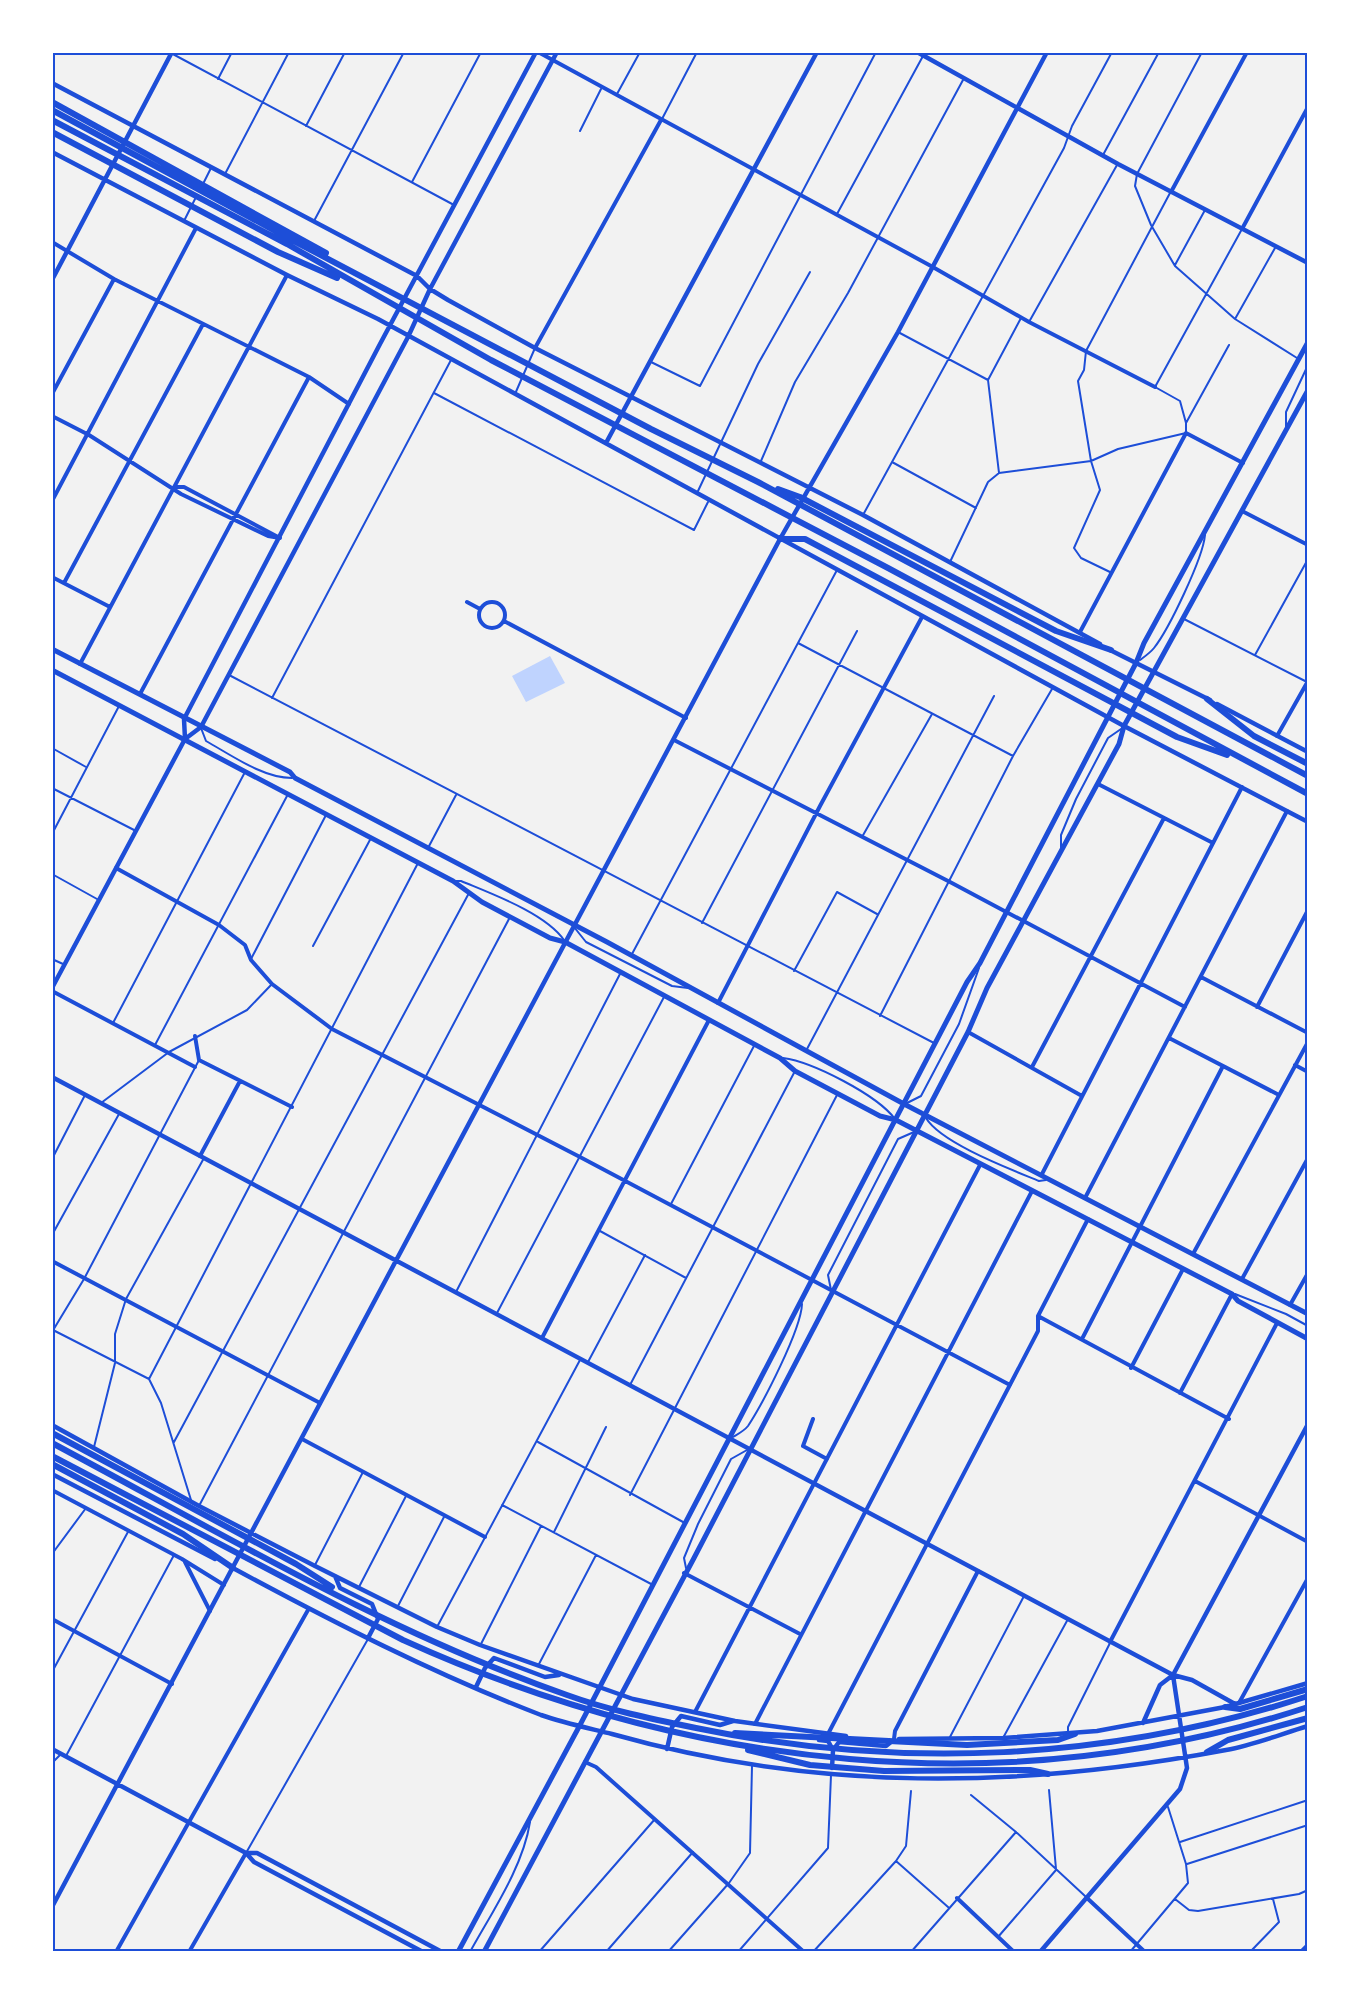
<svg xmlns="http://www.w3.org/2000/svg" width="1360" height="2004" font-family="Literata,serif">
<style>
.water{fill:#bfd3fe}
.lines{fill:none;stroke-linecap:round;stroke-linejoin:round}
.service{stroke:#1d4ed8;stroke-width:2}
.minor{stroke:#1d4ed8;stroke-width:4}
.tertiary{stroke:#1d4ed8;stroke-width:4.5}
.secondary{stroke:#1d4ed8;stroke-width:5}
.trunk{stroke:#1d4ed8;stroke-width:6}
.neatline{fill:none;stroke:#1d4ed8;stroke-width:2}
</style>
<rect width="100%" height="100%" fill="#f2f2f2"/>
<path class="water" d="M550 656 565 683 526 702 512 676Z"/>
<g class="lines">
<path class="service" d="M169 52 454 205
M1202 52 1137 174 1135 186 1151 225 1175 266 1235 319 1297 358
M218 79 232 52
M617 94 640 52
M662 119 697 52
M306 126 345 52
M580 131 601 89
M1103 155 1159 52
M225 174 289 52
M412 182 481 52
M203 184 211 168
M837 214 923 56
M184 221 196 197
M314 221 404 52
M1175 265 1205 210
M1235 319 1275 248
M1029 322 1117 165
M898 332 988 380 999 473
M651 362 700 386 876 52
M988 380 1021 318
M434 393 694 530 708 502
M515 394 535 348
M1186 423 1229 345
M1286 427V412L1308 365
M761 461 795 382 848 293 963 80
M892 462 976 508
M999 473 1091 461 1118 449 1186 433V423L1180 401 1155 387 1242 229
M698 491 758 364 810 272
M863 515 1064 148 1072 126 1112 52
M950 562 988 482 999 473
M1112 573 1081 558 1074 548 1100 490 1091 461 1078 381 1084 370 1086 351 1170 193
M1184 619 1307 682
M798 643 1013 756
M1255 655 1308 559
M1140 660C1144 657 1150 653 1154 648 1169 629 1203 558 1205 535
M229 675 934 1043
M272 698 451 360
M201 728 206 741C231 755 263 778 292 778
M52 748 86 767
M52 788 136 831
M52 834 119 706
M862 837 932 714
M428 848 456 795
M1061 849V835L1076 799 1108 738 1121 729
M52 874 97 899
M456 881H461C492 894 545 913 564 940
M702 923 857 631
M574 927 586 942 672 986 688 988
M313 946 371 838
M632 954 837 570
M52 959 63 964
M251 959 326 815
M794 971 837 892 877 914
M880 1016 1013 756 1052 689
M113 1023 245 772
M155 1045 287 796
M807 1049 994 696
M783 1058C813 1062 877 1095 895 1119
M101 1103 169 1052 247 1010 272 984
M907 1103 921 1096 959 1024 979 968
M926 1118C941 1143 1010 1169 1039 1181L1046 1180
M52 1159 85 1095
M671 1204 755 1044
M600 1231 686 1278
M52 1235 119 1114
M831 1290 828 1275 898 1139 914 1132
M456 1292 621 972
M1235 1294 1286 1314 1308 1326
M497 1313 664 997
M53 1330 149 1379
M52 1332 84 1279 199 1060
M588 1362 645 1255
M149 1379 418 863
M149 1379 161 1403 191 1500
M630 1385 795 1071
M733 1437C738 1434 744 1431 748 1426 763 1403 801 1330 802 1304
M174 1442 469 893
M538 1442 683 1522
M94 1447 115 1363V1334L126 1299 204 1158
M630 1495 837 1095
M502 1505 653 1585
M199 1506 510 917
M554 1532 606 1427
M52 1554 86 1508
M315 1565 363 1472
M686 1568 684 1558 698 1524 731 1459 747 1450
M359 1587 406 1496
M398 1606 445 1515
M437 1627 580 1360
M481 1644 541 1526
M539 1664 596 1555
M52 1672 129 1530
M1068 1733V1727L1110 1643
M950 1737 1024 1596
M1003 1738 1068 1619
M66 1756 174 1555
M52 1763 61 1754
M1049 1790 1056 1869
M971 1795 1016 1832 1085 1896
M1180 1842 1308 1800
M246 1853 368 1639
M896 1861 948 1907
M1187 1864 1308 1825
M1175 1899 1189 1910 1198 1911 1299 1894 1308 1890
M998 1937 1056 1870
M470 1952C492 1912 523 1867 530 1822
M539 1952 655 1819
M606 1952 693 1852
M668 1952 729 1883 750 1853 752 1766
M738 1952 828 1848 831 1775
M813 1952 896 1861 906 1846 911 1791
M911 1952 1016 1832
M1130 1952 1188 1883 1186 1864 1168 1807
M1250 1952 1279 1922 1273 1899"/>
<path class="minor" d="M538 52 931 266 1029 322 1155 387
M1171 192 1247 52
M1242 229 1308 107
M52 242 114 279 309 377 349 404
M535 348 661 120
M52 394 114 279
M52 416 89 435 181 494 268 536 280 538
M175 487H184L278 537
M52 501 196 228
M1242 511 1308 545
M52 577 110 607
M64 583 203 324
M467 602 480 609
M479 615a13 13 0 1 1 26 0a13 13 0 1 1-26 0Z
M504 621 686 718
M1080 632 1186 433 1243 463
M80 664 287 275
M140 694 309 377
M1277 736 1308 681
M674 740 950 882 1185 1007
M1098 784 1213 843
M116 868 219 925 245 945 251 960 272 984 332 1029 580 1157 1010 1385
M1201 977 1308 1033
M52 991 195 1067
M718 1003 820 806 922 617
M1257 1007 1308 910
M968 1032 1082 1096
M195 1036 199 1060 292 1107
M1169 1038 1279 1095
M1295 1065 1308 1072
M1032 1067 1164 818
M200 1156 240 1081
M1042 1174 1242 787
M1085 1198 1287 811
M1193 1254 1308 1042
M52 1261 320 1403
M1242 1279 1308 1158
M1290 1305 1308 1273
M1038 1316 1229 1419
M542 1338 709 1020
M1082 1339 1223 1066
M1131 1368 1183 1269
M1180 1393 1232 1294
M813 1419 803 1446 827 1459
M302 1439 485 1537
M1195 1481 1308 1542
M52 1490 182 1559 224 1585
M185 1562 210 1611
M684 1573 800 1634
M52 1619 172 1684
M1110 1642 1277 1323
M1239 1703 1308 1578
M695 1712 980 1165
M755 1724 1032 1191
M828 1734 1038 1331V1316L1088 1219
M894 1739 895 1731 978 1571
M585 1762 596 1767 804 1952
M957 1898 1014 1952
M1087 1898 1145 1952
M116 1952 308 1610
M189 1952 246 1853"/>
<path class="tertiary" d="M917 52 1118 164 1308 263
M52 83 417 276 430 289 448 300 535 348 863 515 1100 644
M52 152 287 275 378 319 1124 726 1308 822
M52 280 172 52
M606 443 817 52
M1110 650 1210 700
M1217 704 1308 752
M185 739 184 719 380 344 536 52
M52 988 185 739 201 727 408 337 430 289 557 52
M52 1077 1173 1675 1192 1680 1235 1704
M52 1425 199 1506 315 1566 437 1627 480 1645 633 1699 735 1721 846 1736
M52 1474 215 1559
M231 1567C331 1621 434 1674 541 1715 564 1723 588 1728 612 1734 817 1792 1018 1789 1226 1750 1254 1745 1281 1734 1308 1726
M335 1576 340 1588 372 1604 378 1619 368 1638
M476 1687 485 1668 494 1658 545 1677 559 1675
M1143 1723 1160 1685 1173 1675
M899 1739 1003 1738 1097 1731 1225 1707 1308 1683
M819 1740 828 1741 833 1750
M52 1749 246 1853 254 1862 423 1952
M667 1749 672 1727 681 1716 720 1725 733 1721
M832 1768 833 1750 839 1742 886 1746 891 1742
M246 1853H257L442 1952
M52 1907 780 539 898 332 1047 52
M1040 1952 1180 1789 1187 1768 1173 1675 1308 1424
M1301 1952 1308 1945"/>
<path class="secondary" d="M52 649 290 772 295 778 607 942 904 1104 1308 1314
M52 670 453 881 482 902 550 938 565 942 780 1058 795 1071 880 1116 896 1120 1232 1294 1238 1301 1308 1339
M458 1952 580 1725 967 982 980 963 1136 663 1144 643 1308 342
M484 1952 694 1558 968 1032 987 988 1119 744 1124 726 1308 390"/>
<path class="trunk" d="M52 102 326 253
M52 110 292 240 651 429 758 482 1308 776
M52 120 287 244 491 360 888 568 1308 794
M52 132 278 252 337 278
M778 489 800 497 1056 631 1111 650
M780 539H805L1177 737 1227 755
M1207 699 1254 736 1308 764
M52 1433 296 1564 332 1587
M52 1443C221 1533 386 1632 567 1695 608 1710 652 1719 696 1728 899 1770 1110 1761 1308 1696
M52 1456 403 1640C687 1769 1008 1806 1308 1707
M52 1464 183 1534 233 1568
M1225 1707 1240 1709 1308 1689
M735 1733 967 1745 1058 1740 1075 1734
M748 1750 810 1765 884 1771 1030 1770 1048 1774
M1207 1752 1228 1740 1308 1718
M1307 1952 1308 1951"/>
</g>
<rect width="1360" height="2004" fill="none" stroke="#ffffff" stroke-width="108"/>
<rect x="54" y="54" width="1252" height="1896" class="neatline"/>
</svg>
